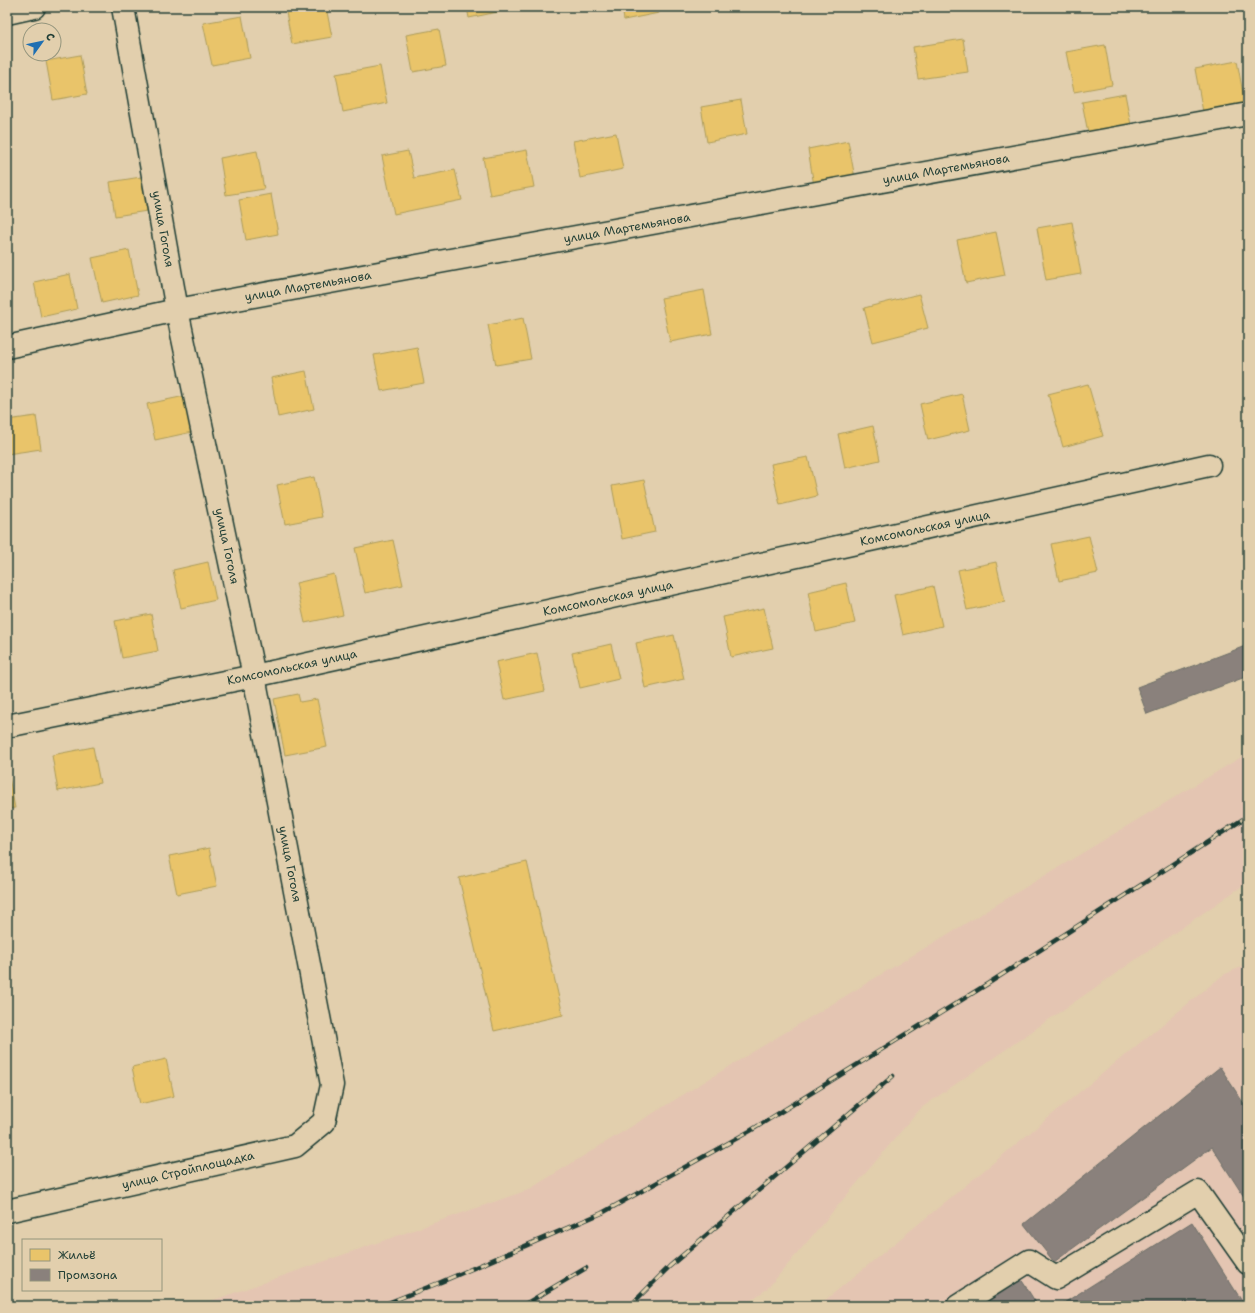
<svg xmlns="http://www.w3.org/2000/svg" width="1255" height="1313" font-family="'Shantell Sans',sans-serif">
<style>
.built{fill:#e4c5b2}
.homes{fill:#e9c46a;stroke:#ac9c5a}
.industry{fill:#8a817c;stroke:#6a6d66}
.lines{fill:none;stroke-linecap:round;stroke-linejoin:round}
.minor-casing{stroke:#1f3d34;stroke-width:25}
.major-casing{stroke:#1f3d34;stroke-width:25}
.minor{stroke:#e2cfad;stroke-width:22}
.major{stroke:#e2cfad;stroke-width:22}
.rail-casing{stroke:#1f3d34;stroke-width:4.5}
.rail{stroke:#e2cfad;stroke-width:3;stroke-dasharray:9;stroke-linecap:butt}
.labels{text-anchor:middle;stroke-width:4;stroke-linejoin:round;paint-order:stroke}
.street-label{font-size:12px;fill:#1f3d34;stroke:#e2cfad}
</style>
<rect width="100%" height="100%" fill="#e2cfad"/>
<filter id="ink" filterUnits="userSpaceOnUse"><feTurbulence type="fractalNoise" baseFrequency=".025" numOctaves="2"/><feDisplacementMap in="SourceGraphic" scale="8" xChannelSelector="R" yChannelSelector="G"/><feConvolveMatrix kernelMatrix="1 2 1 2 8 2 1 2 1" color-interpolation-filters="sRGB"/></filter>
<g filter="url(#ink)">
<path class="built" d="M1248 753V882L921 1108 767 1289 742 1306H187L211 1301 528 1190 756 1050Z
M1248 964V1306H818L1223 975Z"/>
<path class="homes" d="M285 7H326L332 37 292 44Z
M467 7H506L507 10 469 18Z
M622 7H658L659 13 624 20Z
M242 16 250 58 212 65 203 23Z
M439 29 446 66 413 72 406 35Z
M963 39 968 72 918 79 913 47Z
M1105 45 1112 85 1074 92 1066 52Z
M80 55 87 94 53 100 46 61Z
M1237 61 1245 104 1203 112 1195 69Z
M380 66 387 103 343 112 336 74Z
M1125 94 1132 130 1089 138 1082 102Z
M741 100 747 134 707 142 701 107Z
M616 133 623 169 580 178 573 141Z
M848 141 855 178 814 186 808 149Z
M527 150 534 187 490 195 483 158Z
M257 151 264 189 226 195 220 158Z
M408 151 414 178 455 170 462 200 394 214 382 156Z
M141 177 147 211 115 216 110 182Z
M271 194 278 234 246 240 239 200Z
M1072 222 1081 274 1046 280 1037 228Z
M996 232 1005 275 966 283 957 240Z
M129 250 138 295 102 303 92 258Z
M70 274 77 309 41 317 34 282Z
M704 290 712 334 670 342 661 298Z
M919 294 928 328 873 342 864 308Z
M523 318 531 359 496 365 488 325Z
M417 347 424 383 381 391 374 355Z
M306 371 314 409 278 417 271 378Z
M1088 384 1103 436 1063 447 1048 394Z
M962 394 970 430 928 440 920 404Z
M185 396 192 432 155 440 147 404Z
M36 416 41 449 7 454V420Z
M873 426 880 460 845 468 838 434Z
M808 457 817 496 780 505 771 464Z
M314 477 322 517 285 524 277 485Z
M644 480 655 532 622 539 612 486Z
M1089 536 1098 573 1059 581 1051 544Z
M393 540 403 585 365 593 355 548Z
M208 562 216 600 181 608 173 570Z
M996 562 1005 602 967 610 958 570Z
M334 574 343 615 305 623 296 583Z
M846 583 855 623 816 632 808 592Z
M933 586 942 626 903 635 894 595Z
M764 608 773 648 731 657 723 617Z
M151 614 158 651 122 658 115 621Z
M674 635 684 679 645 688 636 643Z
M611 644 619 679 580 688 572 653Z
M537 653 545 691 504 700 496 662Z
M298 694 300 702 317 699 327 747 285 755 274 699Z
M93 747 100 783 58 791 52 755Z
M7 767 15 808 7 809Z
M209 848 217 886 177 894 169 856Z
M527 862 563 1015 494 1031 459 878Z
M166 1059 174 1096 140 1104 132 1067Z"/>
<path class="industry" d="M1248 645V676L1147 714 1137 687Z
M1220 1067 1248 1110V1203L1212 1147 1054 1262 1024 1224Z
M1192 1222 1245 1306H1059Z
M1019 1276 1038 1306H972Z"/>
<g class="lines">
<g class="minor-casing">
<path id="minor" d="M7 13 34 7
M7 347 177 310 254 676 332 1085 324 1122 295 1146 7 1211
M7 726 254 676 1209 465
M958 1306 1029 1261 1056 1278 1198 1192 1248 1263"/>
</g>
<g class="major-casing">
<path id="major" d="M123 7 177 310 1248 114"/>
</g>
<use href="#minor" class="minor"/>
<use href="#major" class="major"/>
<g class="rail-casing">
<path id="rail" d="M380 1306 441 1282 602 1213 750 1131 989 983 1248 816
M522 1306 586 1268
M630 1306 670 1266 893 1076"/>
</g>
<use href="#rail" class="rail"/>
</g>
</g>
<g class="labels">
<g class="street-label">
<text transform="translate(946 169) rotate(-10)" y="4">улица Мартемьянова</text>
<text transform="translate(627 228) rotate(-10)" y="4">улица Мартемьянова</text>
<text transform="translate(163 229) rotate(80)" y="4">улица Гоголя</text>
<text transform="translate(308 286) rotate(-10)" y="4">улица Мартемьянова</text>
<text transform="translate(925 528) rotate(-12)" y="4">Комсомольская улица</text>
<text transform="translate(227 546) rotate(78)" y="4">улица Гоголя</text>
<text transform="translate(608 598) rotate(-12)" y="4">Комсомольская улица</text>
<text transform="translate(292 667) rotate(-12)" y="4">Комсомольская улица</text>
<text transform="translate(290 864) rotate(79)" y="4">улица Гоголя</text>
<text transform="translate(188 1170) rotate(-13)" y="4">улица Стройплощадка</text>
</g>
</g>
<rect width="1255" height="1313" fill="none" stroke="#e2cfad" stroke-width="24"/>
<rect x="12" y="12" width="1231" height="1289" fill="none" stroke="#1f3d34" stroke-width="1.5" filter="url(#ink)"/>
<rect x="22" y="1239" width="140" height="52" fill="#e2cfad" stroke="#94957d"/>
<rect x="30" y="1249" width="20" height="12" fill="#e9c46a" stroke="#94957d"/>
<text x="58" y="1259" font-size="12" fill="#1f3d34">Жильё</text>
<rect x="30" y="1269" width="20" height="12" fill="#8a817c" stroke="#94957d"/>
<text x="58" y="1279" font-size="12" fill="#1f3d34">Промзона</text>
<g transform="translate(42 42) rotate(57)"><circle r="19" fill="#e2cfad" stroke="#94957d"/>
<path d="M0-3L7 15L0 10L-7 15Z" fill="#1f6fb2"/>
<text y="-6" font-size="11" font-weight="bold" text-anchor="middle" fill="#1f3d34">С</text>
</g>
</svg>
